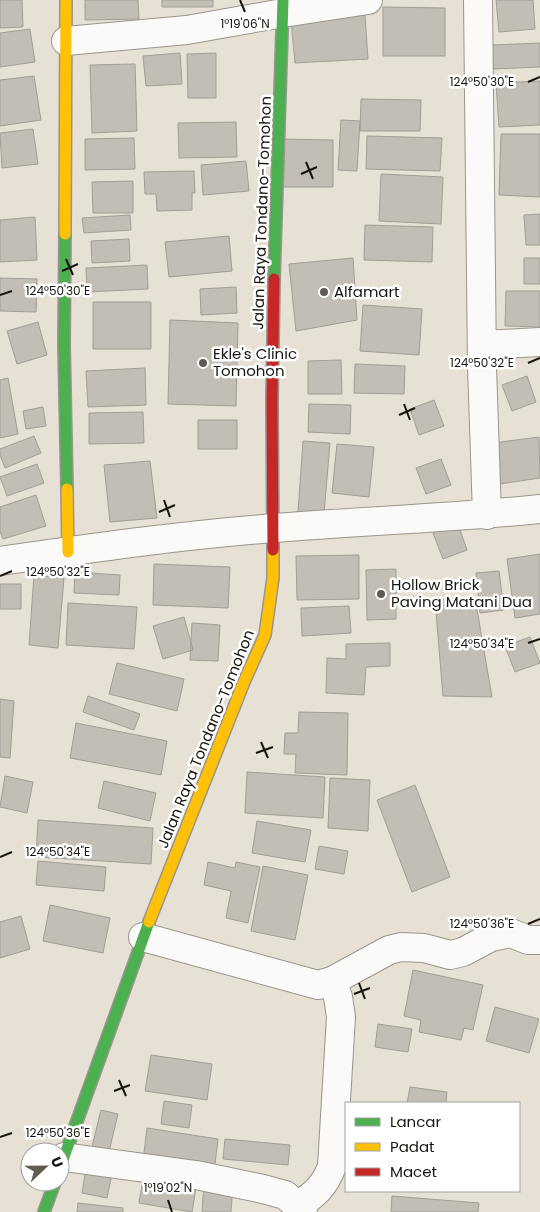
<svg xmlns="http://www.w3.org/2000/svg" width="540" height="1212" font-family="Poppins,sans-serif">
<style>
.building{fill:#c2bdb5;stroke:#a29d95}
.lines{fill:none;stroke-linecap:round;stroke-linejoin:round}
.street-casing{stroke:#9a958d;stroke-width:30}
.fast-casing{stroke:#9a958d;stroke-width:14}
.slow-casing{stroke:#9a958d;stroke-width:14}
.jam-casing{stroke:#9a958d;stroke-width:14}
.street{stroke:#fbfaf9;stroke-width:28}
.fast{stroke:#4caf50;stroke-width:11}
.slow{stroke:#ffc107;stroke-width:11}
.jam{stroke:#c62828;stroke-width:11}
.ticks{fill:none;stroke:#18140d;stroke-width:2}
.poi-dot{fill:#605b53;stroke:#fff;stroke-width:2}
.labels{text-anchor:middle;stroke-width:5;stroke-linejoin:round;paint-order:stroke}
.street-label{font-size:15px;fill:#18140d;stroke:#fff}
.poi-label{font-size:15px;fill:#18140d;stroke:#fff;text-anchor:start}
.ticks-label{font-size:12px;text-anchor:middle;fill:#18140d;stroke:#fff;stroke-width:5;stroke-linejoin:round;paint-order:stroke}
</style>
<rect width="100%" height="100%" fill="#e6e0d5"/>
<path class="building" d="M0 0H22L23 27 0 28Z
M85 0H138L139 19 85 20Z
M162 0H213V7H162Z
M496 0H533L535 29 499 32Z
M383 7 445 8V56H383Z
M365 15 368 59 295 63 291 21Z
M30 29 35 62 0 67V33Z
M540 43V67L493 69 492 45Z
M180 53 182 84 146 86 143 56Z
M216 53V98H188L187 54Z
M135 64 137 131 92 133 90 65Z
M34 76 41 120 0 126V80Z
M540 81V125L499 127 496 83Z
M361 99 421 100 420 131H360Z
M341 120 360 121 357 171 338 170Z
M236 122 237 157 179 158 178 123Z
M33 129 38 164 2 168 0 133Z
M501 134H540V197L499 195Z
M367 136 442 138 440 171 366 169Z
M134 138 135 169 85 170V139Z
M282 139 333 140V187H282Z
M246 161 249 191 203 195 201 165Z
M194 171 195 193H192V210L157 211 156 194H145L144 172Z
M381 174 443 177 441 224 379 221Z
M133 181V213H93L92 182Z
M540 214V245H526L524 215Z
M130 215 131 230 84 233 82 218Z
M35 217 37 260 0 262V220Z
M365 225 433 227 432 262 364 260Z
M229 236 232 271 169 277 165 242Z
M129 239 130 261 92 263 91 241Z
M353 258 357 320 296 331 289 264Z
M524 258H540V284H524Z
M147 265 148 289 87 292 86 268Z
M0 278 37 279 36 312 0 311Z
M236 287 237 313 201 315 200 289Z
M506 291H540V327L505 326Z
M93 302H151V349H93Z
M363 305 422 309 419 355 360 351Z
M170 320 238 323 236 406 168 404Z
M38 322 47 355 17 364 7 331Z
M341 360 342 394H308V361Z
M355 364 405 366 404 394 354 393Z
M145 368 146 405 88 407 86 371Z
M527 376 536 402 512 411 502 385Z
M8 378 18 434 0 438V380Z
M434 400 444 426 419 435 410 409Z
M309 404 351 405 350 434 308 432Z
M43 407 46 426 26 429 23 411Z
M143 412 144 443 89 444V413Z
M198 420H237V449H198Z
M34 436 41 453 5 468 0 455V449Z
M539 437 540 478 500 484 493 443Z
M303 441 330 443 324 514 298 512Z
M337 444 374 447 369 497 332 493Z
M441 459 451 485 426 494 416 468Z
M150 461 157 518 110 522 104 465Z
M37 464 44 483 7 496 0 477Z
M36 495 46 526 3 539 0 531V507Z
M458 524 467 550 443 559 433 533Z
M540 554V614L515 618 507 559Z
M359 555V599L297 600 296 556Z
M154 564 230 567 228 608 153 605Z
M396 569V619L367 620 366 570Z
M499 571 504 610 480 613 476 573Z
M75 572 120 575 119 595 74 593Z
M34 575 64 578 58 648 29 645Z
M0 584H21V609H0Z
M475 598 492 697 443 696 435 600Z
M68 603 137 607 134 649 66 645Z
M349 606 351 633 302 636 301 608Z
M184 617 193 650 163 659 153 626Z
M192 623 220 625 218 661 190 660Z
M530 637 540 663 515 672 505 646Z
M390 643V666L366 667 364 695 326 693 327 658 346 659V644Z
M117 663 184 679 177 711 109 694Z
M88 696 140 714 134 730 83 712Z
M0 699 14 701 10 758 0 757Z
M299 712 348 713 347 775 295 773 296 754H284L285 733H298Z
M76 723 167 741 161 775 70 758Z
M247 772 325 777 323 818 245 813Z
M5 776 33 782 27 813 0 807Z
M330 778 370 780 368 831 328 828Z
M104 781 156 793 150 821 98 808Z
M415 785 450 877 412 892 377 800Z
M38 820 153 828 151 864 36 857Z
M257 821 311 830 305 862 252 853Z
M319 846 348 851 344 874 315 869Z
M38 861 106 867 104 891 36 885Z
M208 862 235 868 236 862 260 867 248 923 226 918 231 891 204 885Z
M263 866 308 875 295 940 251 931Z
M50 905 110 918 103 953 43 941Z
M21 916 30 949 0 958V922Z
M413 970 483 985 473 1030 464 1028 461 1040 419 1032 421 1020 404 1016Z
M495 1007 539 1019 529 1053 486 1041Z
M378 1024 412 1029 408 1052 375 1047Z
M151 1055 212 1064 207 1100 145 1091Z
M410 1087 447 1092 446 1103H407Z
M164 1101 192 1105 189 1128 161 1124Z
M101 1110 118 1114 108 1156 91 1151Z
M147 1128 218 1139 214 1172 143 1161Z
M225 1139 290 1145 288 1165 223 1159Z
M86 1169 112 1174 107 1198 82 1193Z
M144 1173 197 1182 192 1212 139 1203Z
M204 1182 233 1184 231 1212H202Z
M392 1196 479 1203 478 1212H391Z
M78 1203 123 1208V1212H77Z"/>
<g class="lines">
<g class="street-casing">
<path id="street" d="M478 0 482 367 487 515
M66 41 187 30 283 13 368 0
M482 345 540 342
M0 561C91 548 183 535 275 528 363 521 452 518 540 509
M143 937 318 985 332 981 389 950 401 947 424 948 450 955 463 952 491 937 511 933 528 940H540
M64 1157 196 1175 263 1189 285 1195 298 1206 303 1212
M298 1206C315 1194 325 1186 332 1166L341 1017 338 997 332 981"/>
</g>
<g class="fast-casing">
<path id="fast" d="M65 234 64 344 67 489
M274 279 283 0
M60 1168 149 922
M44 1212 55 1182"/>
</g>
<g class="slow-casing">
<path id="slow" d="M65 234 66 0
M67 489 68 552
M149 922 244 682 265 635 273 578V550"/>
</g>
<g class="jam-casing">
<path id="jam" d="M273 550 272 401 274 279"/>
</g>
<use href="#street" class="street"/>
<use href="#fast" class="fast"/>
<use href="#slow" class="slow"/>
<use href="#jam" class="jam"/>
</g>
<path class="ticks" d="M240 0 245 12M528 82 540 77M306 162 313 179M301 174 317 167M66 259 73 275M62 271 78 264M0 295 12 291M528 363 540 358M404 404 410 420M399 415 415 408M164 500 170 517M159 512 175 505M0 576 12 571M528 643 540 639M261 742 268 758M256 753 273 747M0 857 12 852M528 924 540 919M359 983 365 999M354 994 370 988M119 1080 126 1096M114 1091 130 1085M0 1137 12 1133M168 1200 172 1212"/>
<g class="poi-dot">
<circle cx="324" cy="292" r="5"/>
<circle cx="203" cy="363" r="5"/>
<circle cx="381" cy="594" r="5"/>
</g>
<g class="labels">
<g class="street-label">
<text transform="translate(262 213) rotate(-88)" y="5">Jalan Raya Tondano-Tomohon</text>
<text transform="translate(206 739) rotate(-68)" y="5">Jalan Raya Tondano-Tomohon</text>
</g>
<g class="poi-label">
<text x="334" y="297">Alfamart</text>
<text x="213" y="359">Ekle's Clinic<tspan x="213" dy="17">Tomohon</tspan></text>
<text x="391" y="590">Hollow Brick<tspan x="391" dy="17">Paving Matani Dua</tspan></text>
</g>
</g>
<g class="ticks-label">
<text x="245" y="28">1°19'06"N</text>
<text x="482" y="86">124°50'30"E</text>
<text x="58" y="295">124°50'30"E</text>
<text x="482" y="367">124°50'32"E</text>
<text x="58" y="576">124°50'32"E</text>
<text x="482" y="648">124°50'34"E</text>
<text x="58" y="856">124°50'34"E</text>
<text x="482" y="928">124°50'36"E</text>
<text x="58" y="1137">124°50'36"E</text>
<text x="168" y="1192">1°19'02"N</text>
</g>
<rect x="345" y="1102" width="175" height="90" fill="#ffffff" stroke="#a3a19e"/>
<rect x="355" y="1118" width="25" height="8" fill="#4caf50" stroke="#a3a19e"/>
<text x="390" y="1127" font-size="15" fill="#18140d">Lancar</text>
<rect x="355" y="1143" width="25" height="8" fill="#ffc107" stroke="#a3a19e"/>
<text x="390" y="1152" font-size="15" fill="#18140d">Padat</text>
<rect x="355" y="1168" width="25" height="8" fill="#c62828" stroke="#a3a19e"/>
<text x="390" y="1177" font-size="15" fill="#18140d">Macet</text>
<g transform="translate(45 1167) rotate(68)"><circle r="24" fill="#ffffff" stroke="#a3a19e"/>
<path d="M0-4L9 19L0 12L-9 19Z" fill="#605b53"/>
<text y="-8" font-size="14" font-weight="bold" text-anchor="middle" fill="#18140d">U</text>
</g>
</svg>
